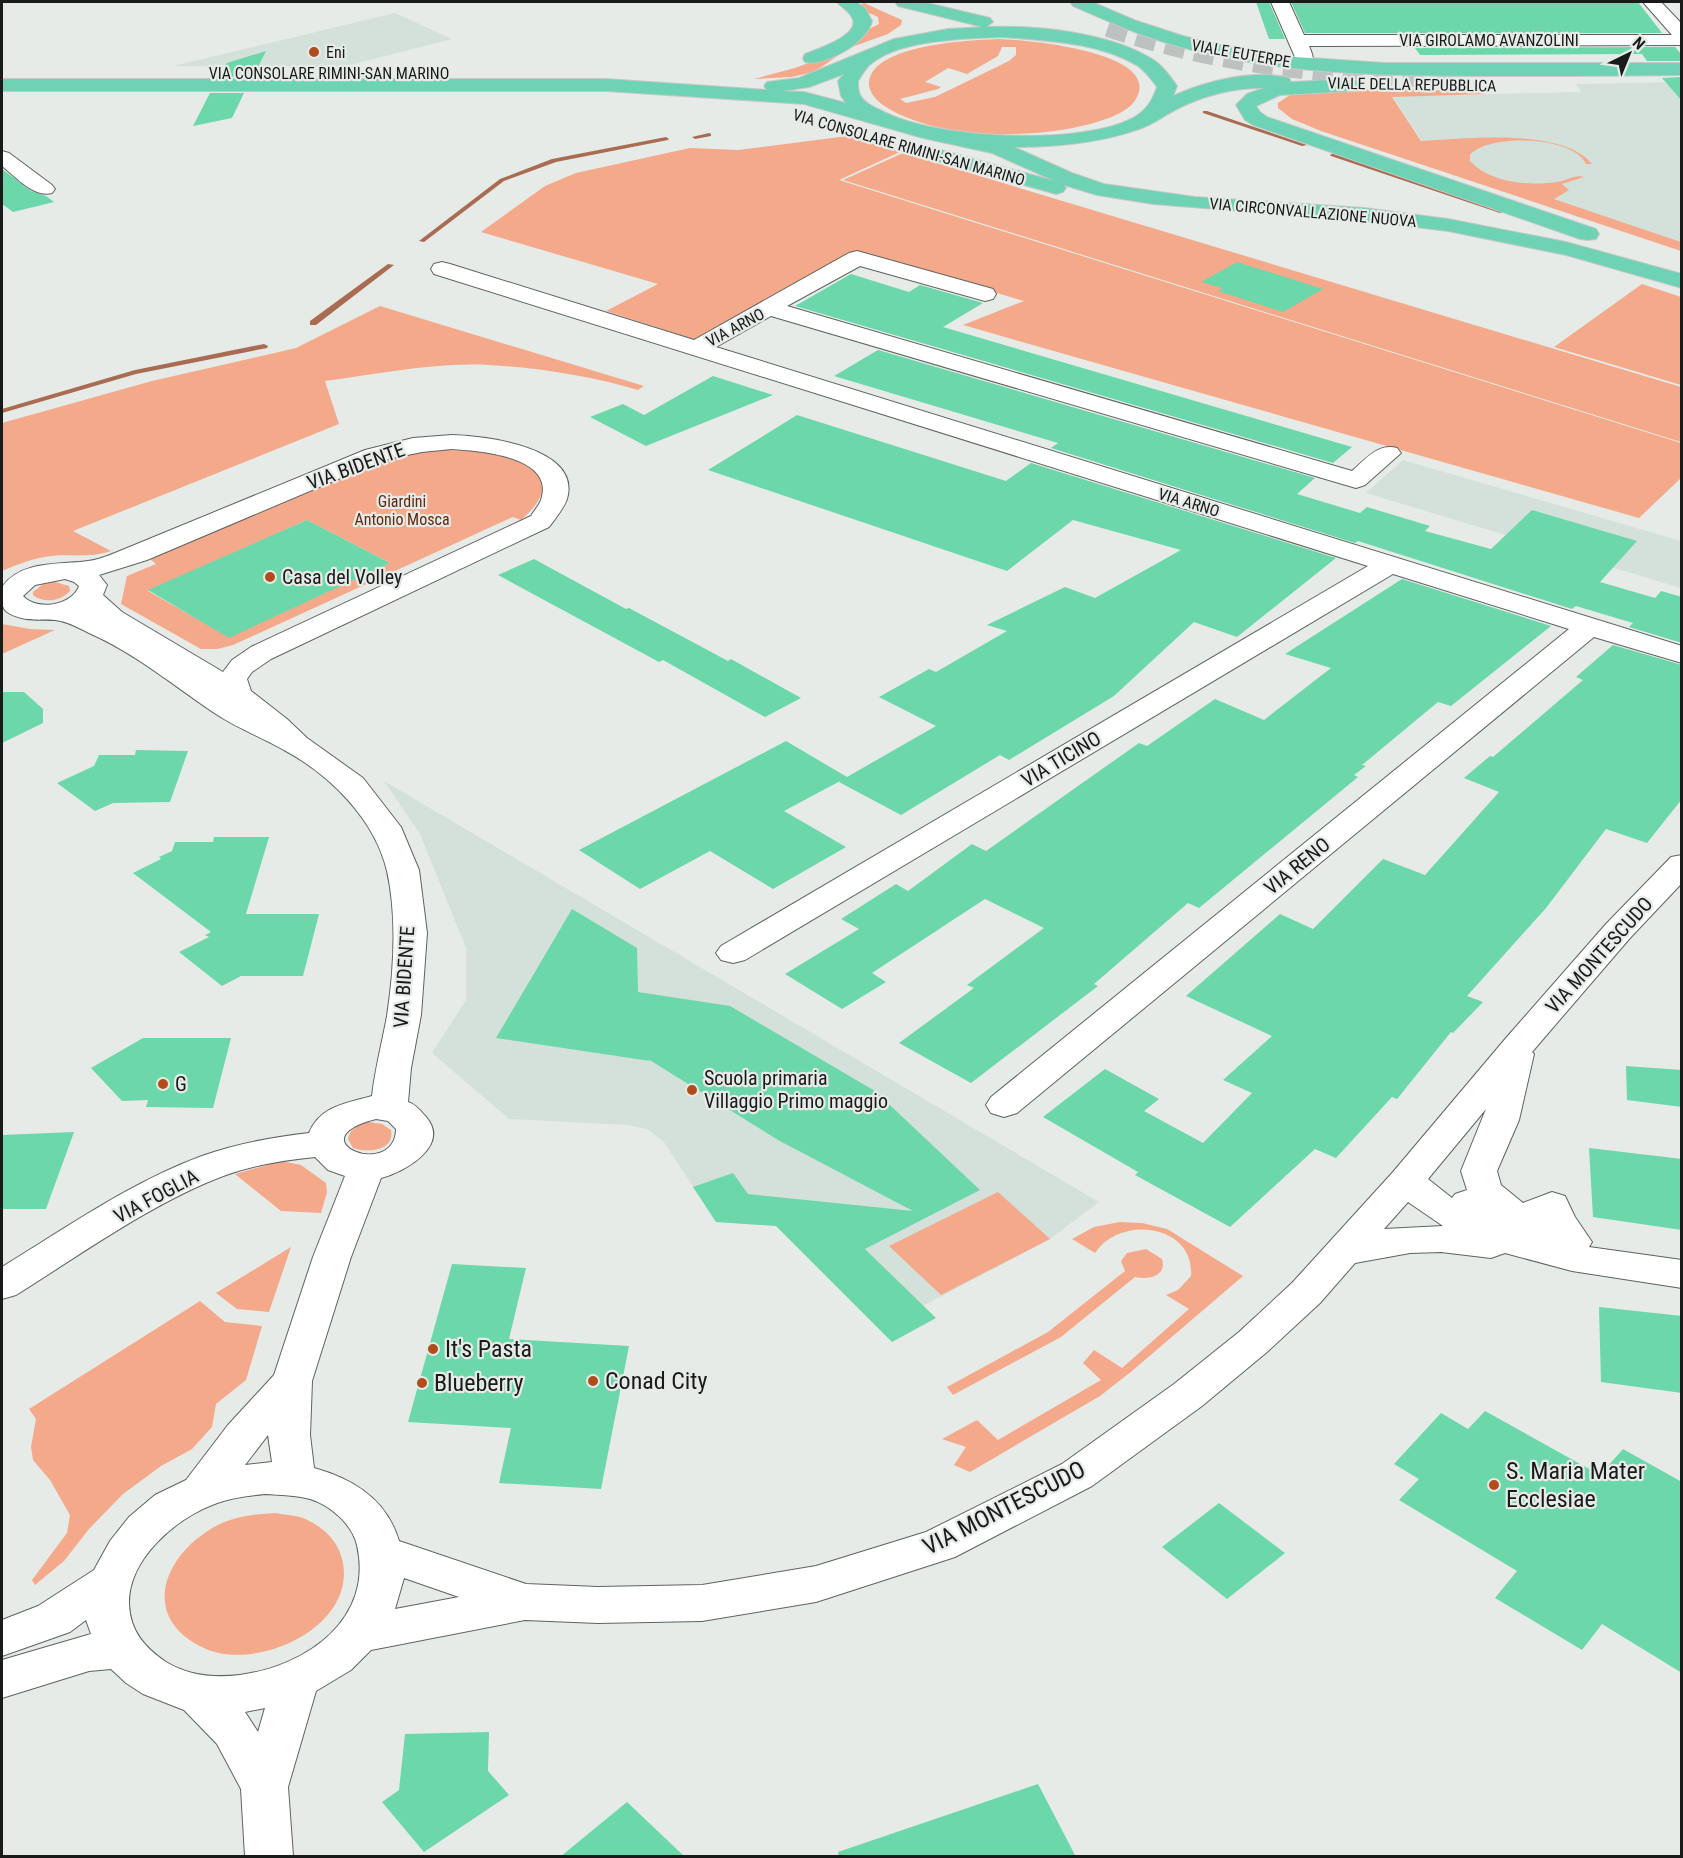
<svg xmlns="http://www.w3.org/2000/svg" width="1683" height="1858" font-family="'Roboto Condensed',sans-serif">
<style>
.built{fill:#d4e1da}
.green{fill:#f4a98b;fill-rule:evenodd}
.lines{fill:none;stroke-linecap:round;stroke-linejoin:round}
.stream{fill:#a96c52;fill-rule:evenodd}
.building{fill:#6bd7aa}
.major-tunnel{stroke:#bdc1bf;stroke-width:20;stroke-dasharray:20 10;stroke-linecap:butt}
.minor-casing{stroke:#5e6361;stroke-width:2}
.major-casing{stroke:#c8c8c8;stroke-width:2}
.minor{fill:#fff;fill-rule:evenodd}
.major{fill:#6ed3b5;fill-rule:evenodd}
.poi-dot{fill:#b14c1d;stroke:#e6ebe8;stroke-width:2}
.labels{text-anchor:middle;stroke-width:4.5;stroke-linejoin:round;paint-order:stroke}
.far-street-label{font-size:16px;fill:#191b1a;stroke:#e6ebe8}
.far-poi-label{font-size:16px;fill:#191b1a;stroke:#e6ebe8;text-anchor:start}
.far-park-label{font-size:16px;fill:#61290f;stroke:#e6ebe8}
.street-label{font-size:20px;fill:#191b1a;stroke:#e6ebe8}
.poi-label{font-size:20px;fill:#191b1a;stroke:#e6ebe8;text-anchor:start}
.near-poi-label{font-size:24px;fill:#191b1a;stroke:#e6ebe8;text-anchor:start}
.near-street-label{font-size:24px;fill:#191b1a;stroke:#e6ebe8}
</style>
<rect width="100%" height="100%" fill="#e6ebe8"/>
<path class="built" d="M395 13 452 39 342 67 173 66Z
M1681 82V242L1433 158 1392 96 1581 92 1576 84Z
M1403 460 1681 541V588L1366 493Z
M384 781 1099 1202 1050 1239 923 1306 776 1226 716 1222 664 1142 647 1129 627 1125 509 1119 432 1053 466 1000V948L420 834Z"/>
<path class="green" d="M864 3 902 20 901 25 888 34 849 48 814 72 791 77 754 79 795 68 827 56 857 41 869 29 879 24 878 17 869 13 861 4Z
M1000 39C1023 40 1160 51 1137 97 1131 110 1113 117 1100 121 1041 140 940 141 886 107 878 102 868 93 869 82 873 44 972 40 1000 39ZM1002 47H1016V55L1009 61 935 97 906 103 900 99 938 89 941 87 925 82 948 68 967 74 998 56Z
M1382 89 1470 91 1486 94 1392 97 1421 141C1463 139 1563 127 1592 164H1586C1574 136 1488 133 1470 155V161C1490 183 1529 186 1557 182 1566 181 1576 174 1584 177L1562 184 1569 190 1554 199 1681 242V251L1321 131 1292 119 1278 108V103L1294 92Z
M848 136 900 152 839 180 1681 443V478L1639 518 963 325 1024 301 855 251 696 340 606 311 658 284 481 232 545 186 576 173 690 148 738 150Z
M903 153 1681 387V442L843 180Z
M1642 284 1681 297V385L1554 347Z
M380 306 644 386 638 390C590 376 540 368 489 365 435 362 379 374 325 381L339 424 73 531 111 551C92 558 71 554 51 556 34 558 18 564 2 571V423L152 381 296 348Z
M452 448C493 451 583 467 521 520L513 517 233 645 217 649H201L121 604 127 576 156 564 150 559 393 457 422 450ZM307 520 390 563 229 637 148 591Z
M55 582 69 586 70 591C61 601 44 604 33 595V592L43 584Z
M2 624 30 629 55 630 2 654Z
M369 1122 382 1124 391 1130C395 1151 367 1153 353 1148L348 1139C350 1128 359 1124 369 1122Z
M281 1161 301 1165 326 1183 327 1192 321 1213 281 1211 235 1174Z
M998 1192 1050 1239 941 1295 889 1246Z
M1120 1222 1142 1223 1167 1229 1243 1276 1132 1371 1100 1396 970 1472 954 1465 966 1447 942 1439 977 1420 998 1440 1101 1380 1083 1363 1094 1350 1122 1368 1189 1309 1166 1295 1178 1290 1191 1276C1195 1225 1121 1214 1095 1253L1072 1239 1094 1227Z
M291 1247 269 1312 237 1309 216 1293Z
M1146 1249 1162 1259C1167 1276 1149 1280 1135 1277L1061 1337 953 1395 947 1387 1048 1332 1125 1271 1121 1261 1127 1253Z
M200 1301 225 1322 262 1326 246 1380 216 1404 212 1427 192 1449 161 1466 123 1494 89 1529 64 1561 35 1585 32 1580 67 1533 70 1515 50 1480 33 1460 31 1447 36 1419 29 1409Z
M276 1513C285 1515 295 1515 303 1518 322 1526 337 1539 342 1559 359 1626 257 1673 204 1648 137 1617 165 1552 218 1525 236 1516 256 1514 276 1513Z"/>
<g class="lines">
<path class="stream" d="M1203 111H1207L1307 145 1302 146 1203 113Z
M709 133 711 134V136L695 139 692 137Z
M666 137 669 139 668 140 556 162 504 181 424 242 419 241 500 179 552 159Z
M1333 153 1504 211 1505 212 1500 213 1331 156 1330 155Z
M388 264 394 265 316 325H310V321Z
M264 344 268 346 267 348 136 374 2 413V409L135 370Z"/>
</g>
<path class="building" d="M1256 2H1269L1285 39H1269Z
M1291 2H1638L1662 33H1305Z
M1675 47 1682 55V61H1647L1642 54 1420 55 1415 48Z
M266 51 253 77H219L227 63Z
M1682 77V101L1662 78Z
M210 93H244L232 118 193 126Z
M2 169 31 191 46 196 54 202 13 212 2 204Z
M1237 262 1323 289 1283 312 1218 291 1222 288 1201 282Z
M851 274 909 292 920 285 983 303 943 327 1352 447 1333 463 795 306Z
M878 350 1315 478 1297 494 1360 513 1367 507 1430 526 1425 531 1491 549 1532 510 1637 541 1600 582 1655 598 1661 591 1682 597V643L1629 627 1633 623 1576 606 1572 609 1358 541 1355 543 1051 448 1058 443 834 376Z
M713 376 773 395 646 446 590 417 623 404 644 415Z
M797 415 1006 481 1031 463 1336 558 1237 637 1194 622 1114 696 1009 760 1000 755 901 815 839 782 842 780 784 811 846 847 773 889 710 851 640 889 579 850 786 741 847 777 936 726 879 697 929 669 936 672 1007 631 987 625 1065 587 1095 598 1181 550 1073 520 1007 571 708 470Z
M307 520 390 563 229 638 148 590Z
M534 559 626 609 629 608 728 661 731 659 801 698 765 717 663 660 659 662 498 575Z
M1402 579 1551 626 1451 706 1438 702 1362 765 1366 766 1354 775 1358 777 1199 908 1188 903 1094 984 1098 986 971 1083 899 1043 974 988 967 985 1044 928 985 899 872 973 886 982 842 1009 785 974 859 929 841 919 896 884 908 891 972 844 986 851 1139 743 1147 746 1215 699 1264 720 1331 668 1285 654Z
M1613 645 1682 665V799L1647 843 1606 829 1546 908 1467 996 1483 1002 1453 1033 1451 1032 1397 1099 1392 1097 1336 1158 1315 1149 1230 1227 1135 1175 1138 1172 1043 1117 1105 1069 1159 1099 1144 1111 1203 1143 1252 1093 1223 1080 1272 1036 1186 996 1280 914 1313 929 1383 859 1425 875 1499 792 1464 778 1490 756 1493 757 1583 680 1576 677Z
M2 692H24L43 709V723L2 743Z
M136 750 188 751 170 802 113 803 95 811 57 783 94 766 99 755H135Z
M214 837H269L246 914H319L303 976H241L222 986 179 952 209 937 205 935 211 932 133 873 161 859 159 857 172 851 175 842H213Z
M572 909 637 948 638 992 730 1006 875 1091 980 1190 865 1249 936 1318 892 1342 776 1226 716 1222 693 1187 733 1173 748 1194 913 1211 778 1140 648 1059 650 1061 496 1038Z
M143 1038H231L213 1108 146 1107 148 1100 122 1101 91 1068Z
M1626 1066 1682 1070V1107L1627 1100Z
M74 1132 46 1209H2V1135Z
M1589 1148 1682 1159V1230L1593 1217Z
M452 1264 526 1268 509 1339 629 1346 601 1489 499 1483 511 1428 408 1422Z
M1599 1307 1682 1316V1393L1601 1382Z
M1485 1411 1600 1475 1623 1449 1682 1482V1673L1602 1624 1582 1650 1495 1598 1517 1571 1399 1500 1419 1479 1394 1464 1441 1413 1468 1429Z
M1219 1503 1285 1553 1227 1599 1162 1547Z
M489 1732 488 1771 509 1795 424 1852 382 1802 399 1790 405 1734Z
M1038 1784 1076 1857H839L838 1852Z
M627 1802 685 1857H560Z"/>
<g class="lines">
<path class="major-tunnel" d="M1108 27C1224 66 1336 76 1458 78"/>
<g class="minor-casing">
<path id="minor" d="M1271 2H1289L1304 35H1672L1643 2H1661L1682 24V45L1309 46C1312 54 1315 58 1310 65H1296L1294 61 1295 57Z
M2 151 9 153 52 185 55 189 52 193C34 198 16 177 2 166Z
M857 251 993 289 996 294 993 299 985 301 860 266 787 306 1352 471C1366 459 1378 443 1397 448L1401 453 1365 485 1356 488 771 316 716 347 1682 646V663L1594 637 1017 1113 1004 1117 991 1113 986 1105 991 1097 1569 629 1393 574 745 960 733 963 721 960 716 953 721 946 1368 566 434 274 431 269 434 264 442 262 450 264 694 340 849 253Z
M452 435C485 436 582 447 567 499 564 508 555 519 549 527L271 659 252 672 247 679 251 691 287 719 307 738 363 778 401 827 419 870 427 933 421 1015 411 1068 408 1102C415 1104 421 1111 426 1117 451 1146 404 1172 381 1178L351 1257 312 1381 310 1435 314 1468C354 1479 387 1500 399 1541L526 1584 598 1587 702 1585 816 1566 926 1532 1062 1464 1174 1384 1239 1332 1292 1283 1393 1172 1506 1038 1606 924 1671 857 1682 855V883L1630 938 1532 1052 1534 1054 1519 1120 1497 1171 1501 1185 1523 1203 1552 1192 1565 1196 1575 1217 1592 1242 1589 1247 1682 1260V1288L1572 1271 1505 1253 1491 1258 1441 1252 1410 1253 1355 1263 1320 1303 1267 1352 1202 1406 1092 1486 955 1557 816 1602 702 1621 598 1623 525 1620 371 1650 351 1670 316 1691 288 1787 293 1856H245L241 1789 217 1744 184 1710 143 1694 126 1683 111 1669 89 1671 2 1698V1660L91 1634 86 1620 70 1632 2 1656V1620L38 1606 94 1570 110 1541 129 1517 155 1495 186 1480 228 1425 274 1375 313 1257 345 1176 328 1170 315 1157C285 1160 254 1165 226 1175 155 1201 80 1255 16 1295L2 1299V1267C66 1228 131 1182 202 1156 235 1144 274 1137 309 1133 320 1106 347 1103 372 1096 375 1069 382 1043 387 1016 394 970 397 916 387 871 375 819 329 774 284 750 261 737 237 728 216 714 174 686 135 653 89 633 79 628 67 621 55 620 39 619 22 622 7 612 0 606 2 596 2 587 21 560 59 565 88 561 98 560 107 556 115 553L365 450 413 438ZM452 449C479 451 556 456 541 500 539 505 534 511 531 516L251 647 232 660 223 672 122 612 103 595 107 585 99 575 147 560 383 460 422 452ZM65 579 74 582 79 586C72 606 36 611 23 596L35 585ZM1486 1109 1461 1171 1467 1190 1455 1194 1452 1198 1428 1179ZM376 1119 388 1121 396 1129C395 1181 294 1140 376 1119ZM1408 1202 1443 1226 1384 1229ZM268 1435 272 1462 245 1465ZM265 1494C280 1495 296 1495 310 1499 330 1505 352 1524 357 1545 374 1619 307 1666 240 1675 214 1678 189 1676 166 1662 145 1648 130 1631 129 1604 128 1560 174 1520 212 1505 229 1498 247 1496 265 1494ZM404 1578 459 1597 395 1609ZM265 1708 258 1732 245 1712Z"/>
</g>
<g class="major-casing">
<path id="major" d="M837 2H856L865 8 872 21C868 42 825 67 805 62L803 58 805 54C817 49 858 36 853 20 851 12 842 8 837 2Z
M895 2H923L990 18 993 22 986 27C1035 25 1109 32 1152 59 1161 64 1171 77 1177 86L1173 96C1205 81 1254 69 1289 78L1291 82 1351 79 1358 81 1361 85 1358 89 1351 91 1280 95 1256 106 1260 112 1267 117 1596 229 1599 234 1596 239 1588 240 1580 239 1253 125 1245 120 1236 105 1247 94 1264 88C1231 88 1204 95 1175 110 1164 116 1153 124 1142 128 1101 143 1058 147 1014 147L1072 173 1104 184 1195 197 1364 208 1448 219 1566 242 1682 274V288L1566 255 1448 231 1364 221 1153 204 1097 195 1064 185 1066 188 1063 192 1056 194 923 157 920 153 923 149 930 147 1055 181 992 153 923 138 804 104 606 91H2V79H606L767 90 764 86 767 82 799 78 894 39 948 29 983 27 898 6ZM1003 37C1048 41 1098 42 1138 66 1145 71 1152 80 1157 87 1152 101 1147 110 1133 118 1081 146 934 139 882 111 874 107 864 103 860 95 858 91 858 85 858 81 862 75 866 67 872 63 902 39 965 39 1003 37ZM844 74 838 81 841 96 846 103 804 92 782 91 809 87Z
M1070 2H1092L1134 20 1183 36 1228 47 1280 56 1385 63H1682V75C1615 76 1548 76 1481 76 1377 76 1270 74 1170 44 1136 34 1105 20 1073 6Z"/>
</g>
<use href="#minor" class="minor"/>
<use href="#major" class="major"/>
</g>
<g class="poi-dot">
<circle cx="314" cy="52" r="6"/>
<circle cx="270" cy="577" r="6"/>
<circle cx="163" cy="1084" r="6"/>
<circle cx="692" cy="1090" r="6"/>
<circle cx="433" cy="1349" r="6"/>
<circle cx="593" cy="1381" r="6"/>
<circle cx="422" cy="1383" r="6"/>
<circle cx="1494" cy="1485" r="6"/>
</g>
<g class="labels">
<g class="far-street-label">
<text x="1489" y="46">VIA GIROLAMO AVANZOLINI</text>
<text transform="translate(1241 53) rotate(10)" y="6">VIALE EUTERPE</text>
<text x="329" y="79">VIA CONSOLARE RIMINI-SAN MARINO</text>
<text transform="translate(1412 84) rotate(1)" y="6">VIALE DELLA REPUBBLICA</text>
<text transform="translate(909 147) rotate(16)" y="6">VIA CONSOLARE RIMINI-SAN MARINO</text>
<text transform="translate(1313 212) rotate(5)" y="6">VIA CIRCONVALLAZIONE NUOVA</text>
<text transform="translate(735 327) rotate(-28)" y="6">VIA ARNO</text>
<text transform="translate(1189 502) rotate(17)" y="6">VIA ARNO</text>
</g>
<g class="far-poi-label">
<text x="326" y="58">Eni</text>
</g>
<g class="far-park-label">
<text x="402" y="507">Giardini<tspan x="402" dy="18">Antonio Mosca</tspan></text>
</g>
<g class="street-label">
<text transform="translate(356 466) rotate(-20)" y="7">VIA BIDENTE</text>
<text transform="translate(1061 759) rotate(-31)" y="7">VIA TICINO</text>
<text transform="translate(1297 866) rotate(-39)" y="7">VIA RENO</text>
<text transform="translate(1599 955) rotate(-48)" y="7">VIA MONTESCUDO</text>
<text transform="translate(404 977) rotate(-86)" y="7">VIA BIDENTE</text>
<text transform="translate(156 1196) rotate(-28)" y="7">VIA FOGLIA</text>
</g>
<g class="poi-label">
<text x="282" y="584">Casa del Volley</text>
<text x="704" y="1085">Scuola primaria<tspan x="704" dy="23">Villaggio Primo maggio</tspan></text>
<text x="175" y="1091">G</text>
</g>
<g class="near-poi-label">
<text x="445" y="1357">It's Pasta</text>
<text x="605" y="1389">Conad City</text>
<text x="434" y="1391">Blueberry</text>
<text x="1506" y="1479">S. Maria Mater<tspan x="1506" dy="28">Ecclesiae</tspan></text>
</g>
<g class="near-street-label">
<text transform="translate(1004 1508) rotate(-27)" y="8">VIA MONTESCUDO</text>
</g>
</g>
<rect width="1683" height="1858" fill="none" stroke="#191b1a" stroke-width="6"/>
<g transform="translate(1629 54) rotate(43)" stroke="#e6ebe8" stroke-width="4.5" paint-order="stroke">
<path d="M0-4.5L10 22L0 15L-10 22Z" fill="#191b1a"/>
<text y="-9" font-size="16" font-weight="bold" text-anchor="middle" fill="#191b1a">N</text>
</g>
</svg>
